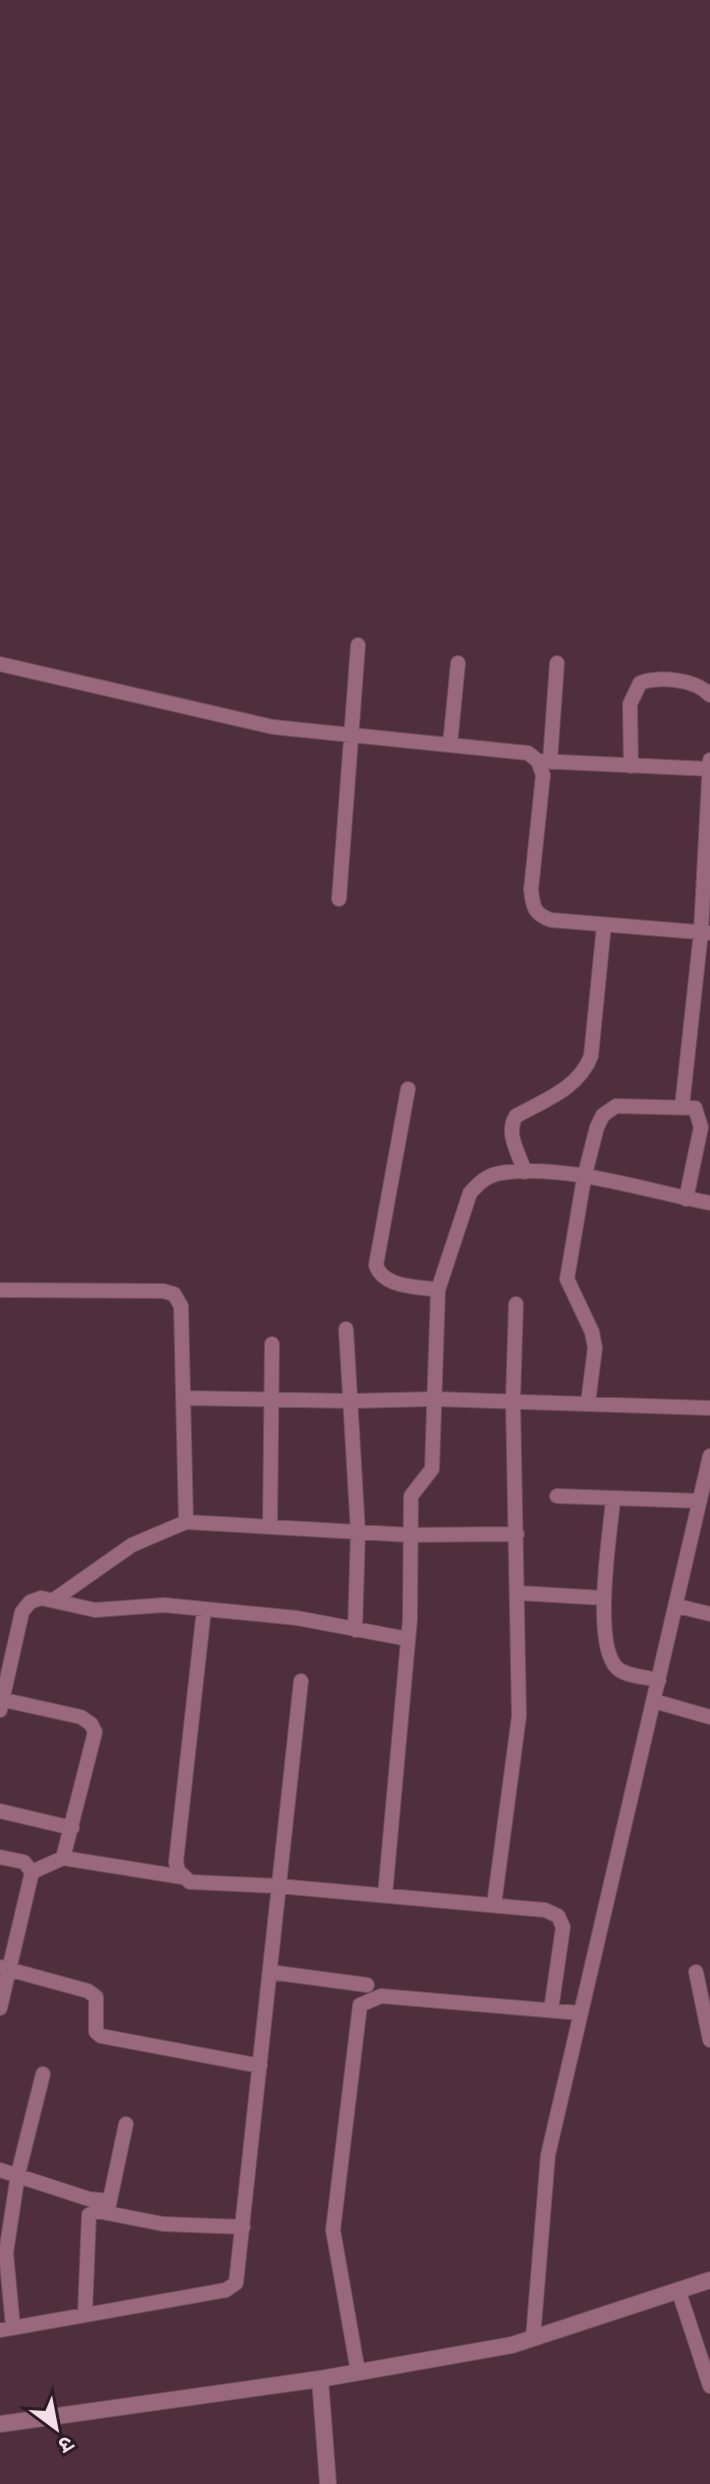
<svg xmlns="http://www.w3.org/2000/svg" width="710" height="2484" font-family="'Libre Baskerville','Noto Sans Devanagari',serif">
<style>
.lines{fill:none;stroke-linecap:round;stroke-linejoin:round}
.minor-casing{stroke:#6e4f5c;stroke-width:16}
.tertiary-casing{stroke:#6e4f5c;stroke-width:18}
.minor{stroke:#99687c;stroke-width:14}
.tertiary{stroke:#99687c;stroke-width:16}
</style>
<rect width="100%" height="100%" fill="#502f3d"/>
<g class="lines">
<g class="minor-casing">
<path id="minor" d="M0 664 273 727 528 753 538 761 543 775 531 890C533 907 534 914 551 920L710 933
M450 745 458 663
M538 761 710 769
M550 761 557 663
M631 766 630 704 640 683C660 676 695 679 710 695
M339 899 358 645
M408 1089 376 1265C383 1288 417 1286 438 1290
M682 1107 701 932 710 760
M525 1172C519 1154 505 1133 516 1116 545 1100 579 1088 591 1056L604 925
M0 1290 163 1291 174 1294 181 1306 186 1522
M346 1329 358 1532 355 1630
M184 1398 351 1401 435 1399 710 1408
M588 1403 595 1348 592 1332 567 1279 584 1178 597 1127 603 1115 616 1106 695 1108 701 1127 686 1199
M557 1496 700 1501
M613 1500C610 1535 592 1643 617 1668 627 1677 647 1677 659 1680
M270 1526 272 1344
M519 1593 604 1598
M55 1599 132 1545 186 1522 410 1535 517 1534
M677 1606 710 1614
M204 1609 176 1862 178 1871 190 1882 278 1886 545 1910 558 1916 563 1927 551 2010
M0 1699 81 1717 91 1724 95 1732 63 1858 32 1872
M654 1701 710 1717
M0 1710 22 1612 30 1602 41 1598 95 1610 164 1605 297 1618 408 1639
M0 1811 72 1828
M0 1857 24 1862 32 1872 0 2008
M63 1858 182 1877
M385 1895 410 1619 411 1496 432 1469 438 1290 470 1193C479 1183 487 1175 501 1173 565 1163 646 1191 710 1203
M494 1905 519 1716 513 1400 516 1304
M0 1967 88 1991 96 1997V2032L101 2036 260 2066
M270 1972 367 1985
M696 1972 710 2040
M0 2170 89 2199 110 2201
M108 2209 126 2124
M679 2292 710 2386
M85 2313 89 2215 97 2211 163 2224 243 2227
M13 2327 6 2253 18 2174 43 2074
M0 2330 226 2290 236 2283 301 1681
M533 2338 548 2155 710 1456
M358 2372 333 2230 360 2005 381 1996 580 2013"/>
</g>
<g class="tertiary-casing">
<path id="tertiary" d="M320 2379 328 2484
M0 2424 320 2379 512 2345 710 2280"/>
</g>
<use href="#minor" class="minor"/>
<use href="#tertiary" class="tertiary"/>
</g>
<g transform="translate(56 2428) rotate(148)" stroke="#2c1d23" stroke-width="6" paint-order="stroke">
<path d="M0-6L14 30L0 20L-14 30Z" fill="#f4dfe7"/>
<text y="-12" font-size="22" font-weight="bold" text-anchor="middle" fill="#f4dfe7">उ</text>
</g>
</svg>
